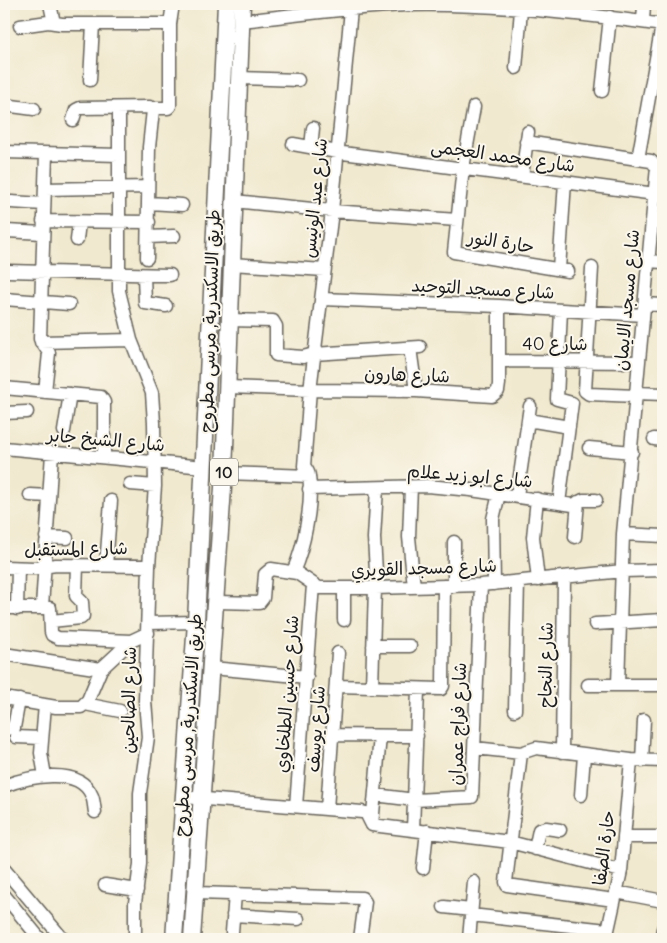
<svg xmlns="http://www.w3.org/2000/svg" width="667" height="943" font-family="Delius,'Playpen Sans Arabic',sans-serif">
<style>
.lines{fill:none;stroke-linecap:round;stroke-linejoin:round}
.minor-casing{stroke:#67645b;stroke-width:15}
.major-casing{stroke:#67645b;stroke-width:19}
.minor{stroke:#fff;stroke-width:12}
.major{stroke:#fff;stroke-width:16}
.labels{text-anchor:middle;stroke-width:4;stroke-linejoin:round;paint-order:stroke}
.shield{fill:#fbf7ec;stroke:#5f5e5a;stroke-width:1}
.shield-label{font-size:16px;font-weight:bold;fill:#1c1c1c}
.street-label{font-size:18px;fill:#1c1c1c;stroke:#fbf7ec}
</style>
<rect width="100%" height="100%" fill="#fbf7ec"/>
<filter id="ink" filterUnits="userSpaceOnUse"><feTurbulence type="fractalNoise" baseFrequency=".02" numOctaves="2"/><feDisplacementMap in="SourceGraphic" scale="10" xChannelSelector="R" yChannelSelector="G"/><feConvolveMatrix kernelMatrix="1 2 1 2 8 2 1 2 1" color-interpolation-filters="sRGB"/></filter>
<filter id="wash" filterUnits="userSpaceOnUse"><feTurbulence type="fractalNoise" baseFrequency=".0096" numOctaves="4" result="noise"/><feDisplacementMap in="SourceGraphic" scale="20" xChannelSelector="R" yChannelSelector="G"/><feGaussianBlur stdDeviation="1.12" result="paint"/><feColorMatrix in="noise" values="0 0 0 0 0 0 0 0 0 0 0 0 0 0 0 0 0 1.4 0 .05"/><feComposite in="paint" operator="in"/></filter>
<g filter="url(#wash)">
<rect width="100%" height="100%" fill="#f1e9cf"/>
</g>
<g filter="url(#ink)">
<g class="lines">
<g class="minor-casing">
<path id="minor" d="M50 4 54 23
M241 21C297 15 353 7 408 5 492 3 580 13 663 25
M643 22 644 4
M20 26 48 22 62 24H170
M516 68 521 10
M240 78 298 80
M90 80 93 24
M602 91 610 17
M4 105 34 109
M474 107 463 168 454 252 568 271
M119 108V291L131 340 152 393 154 423 155 486 149 566 145 701 148 737 140 793V864L135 903V939
M151 108H168L170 106V24L173 4
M73 120 76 110 80 108 150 107 153 110 149 147 147 258
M526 142 651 161 657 167 623 534 618 684
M293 144 343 153 663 195
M311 147 313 128
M4 152 119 155
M638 159 662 25
M522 176 528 132
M45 189 148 187
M234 201 332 211 457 220
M11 202 44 204
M149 203 182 205
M43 221 149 222
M6 231 43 233
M148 237 174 236
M77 240 79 222
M648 261 663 262
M231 264 324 270
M592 268 585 391 589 394 636 396
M559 269 565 182
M7 271 170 275
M144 275 145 303 166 306
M4 299 69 304
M322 299 499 306 643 315
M644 304 663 305
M229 320 273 321 276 326V355L303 357 314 354 420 347
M41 342 131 340
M410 348 416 391
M501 361 639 362
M228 387 310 390 416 391 492 396 498 391 499 384V306
M4 388 101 397 104 402V456
M45 392 49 353 40 339 46 154
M636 393 663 394
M4 413 27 412
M528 420 569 427
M64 431 70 394
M654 439 663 440
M4 448 204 467
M589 448 632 452
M224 473 309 476
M130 484 155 486
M411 487 409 537 414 587
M309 489 427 486 471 490 573 505 583 500H596
M30 495 49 496
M517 496 530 406
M537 499 533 537 538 580
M559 503 572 403 557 399 561 310
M623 534 663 536
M46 537 67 538
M575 537 578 502
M106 566 111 501
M4 567 35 568 56 565 149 566
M293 572C304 547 313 504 309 476 309 472 306 469 304 466L310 390 332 211 351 9
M494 584 493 519 499 494
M454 586V542
M377 588 374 538 377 488
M217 602 259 603 263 598 265 574 271 569 297 573 319 588H375L481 585 623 571 663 570
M42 607 52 453
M4 608H50L51 632 52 635 58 638 131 641 148 633
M17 609 18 568
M344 620V588
M51 621 81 618 83 616 82 602 76 596 77 565
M149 623 196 622
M595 624 663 620
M373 646H410
M4 654 101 669
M212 668 307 677
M588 685H663
M337 686 441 689 443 686 444 586
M372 687 375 588
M4 698 56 707H81L88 700 101 669 131 641
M85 704 120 711
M515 710 518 582
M4 729 14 728 19 700
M333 735 417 736
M16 737 41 738
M475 748 521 753 536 748 631 760 663 761
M562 752 564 578
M521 753 506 882 507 885 614 900
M642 761 644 720
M45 776 41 753 45 705
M4 786C27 777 80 765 92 796 94 801 94 807 95 812
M375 795 415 800 472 797 481 585
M581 795 584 755
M194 798 362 812 366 813 372 825 510 842 621 871
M296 806 313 585
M327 809 338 653
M372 825 380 736
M413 830 418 690
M624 837H663
M535 849 539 830 546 828 560 830
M423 868 427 831
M4 869 63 939
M105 885 137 890
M616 892 663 901
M196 893 362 898 365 902 360 939
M4 895 40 939
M444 907 471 910
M233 915 298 919
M471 915 607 930
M232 932 235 894
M469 939 474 882
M606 939 621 871 631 760
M661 939 663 929"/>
</g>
<g class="major-casing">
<path id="major" d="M174 939 196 622 226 4
M192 939 224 473 242 4"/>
</g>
<use href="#minor" class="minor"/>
<use href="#major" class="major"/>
</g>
</g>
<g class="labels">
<rect class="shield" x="210" y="458.5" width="28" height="27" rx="4"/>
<g class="shield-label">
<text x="224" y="478">10</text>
</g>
<g class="street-label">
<text transform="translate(503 156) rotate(8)" y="6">شارع محمد العجمى</text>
<text transform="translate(315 198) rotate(-84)" y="6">شارع عبد الونيس</text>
<text transform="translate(501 242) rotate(9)" y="6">حارة النور</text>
<text transform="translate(483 289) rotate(3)" y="6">شارع مسجد التوحيد</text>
<text transform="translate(627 300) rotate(-85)" y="6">شارع مسجد الايمان</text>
<text transform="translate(210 321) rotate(-88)" y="6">طريق الاسكندرية, مرسى مطروح</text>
<text x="555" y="350">شارع 40</text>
<text transform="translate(407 375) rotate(2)" y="6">شارع هارون</text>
<text transform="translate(106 440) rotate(5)" y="6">شارع الشيخ جابر</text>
<text transform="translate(470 476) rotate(5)" y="6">شارع ابو زيد علام</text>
<text transform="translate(76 549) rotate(-1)" y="6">شارع المستقبل</text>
<text transform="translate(424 568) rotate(-2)" y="6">شارع مسجد القويري</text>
<text transform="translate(546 665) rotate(-89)" y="6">شارع النجاح</text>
<text transform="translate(287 694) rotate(-86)" y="6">شارع حسين الطلخاوي</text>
<text transform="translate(129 700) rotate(-89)" y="6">شارع الصالحين</text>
<text transform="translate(458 724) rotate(-88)" y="6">شارع فراج عمران</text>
<text transform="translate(188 725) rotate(-86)" y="6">طريق الاسكندرية, مرسى مطروح</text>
<text transform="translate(316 729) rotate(-86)" y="6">شارع يوسف</text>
<text transform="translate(604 848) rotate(-83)" y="6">حارة الصفا</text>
</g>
</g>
<rect width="667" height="943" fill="none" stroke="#fbf7ec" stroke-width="20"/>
</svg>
